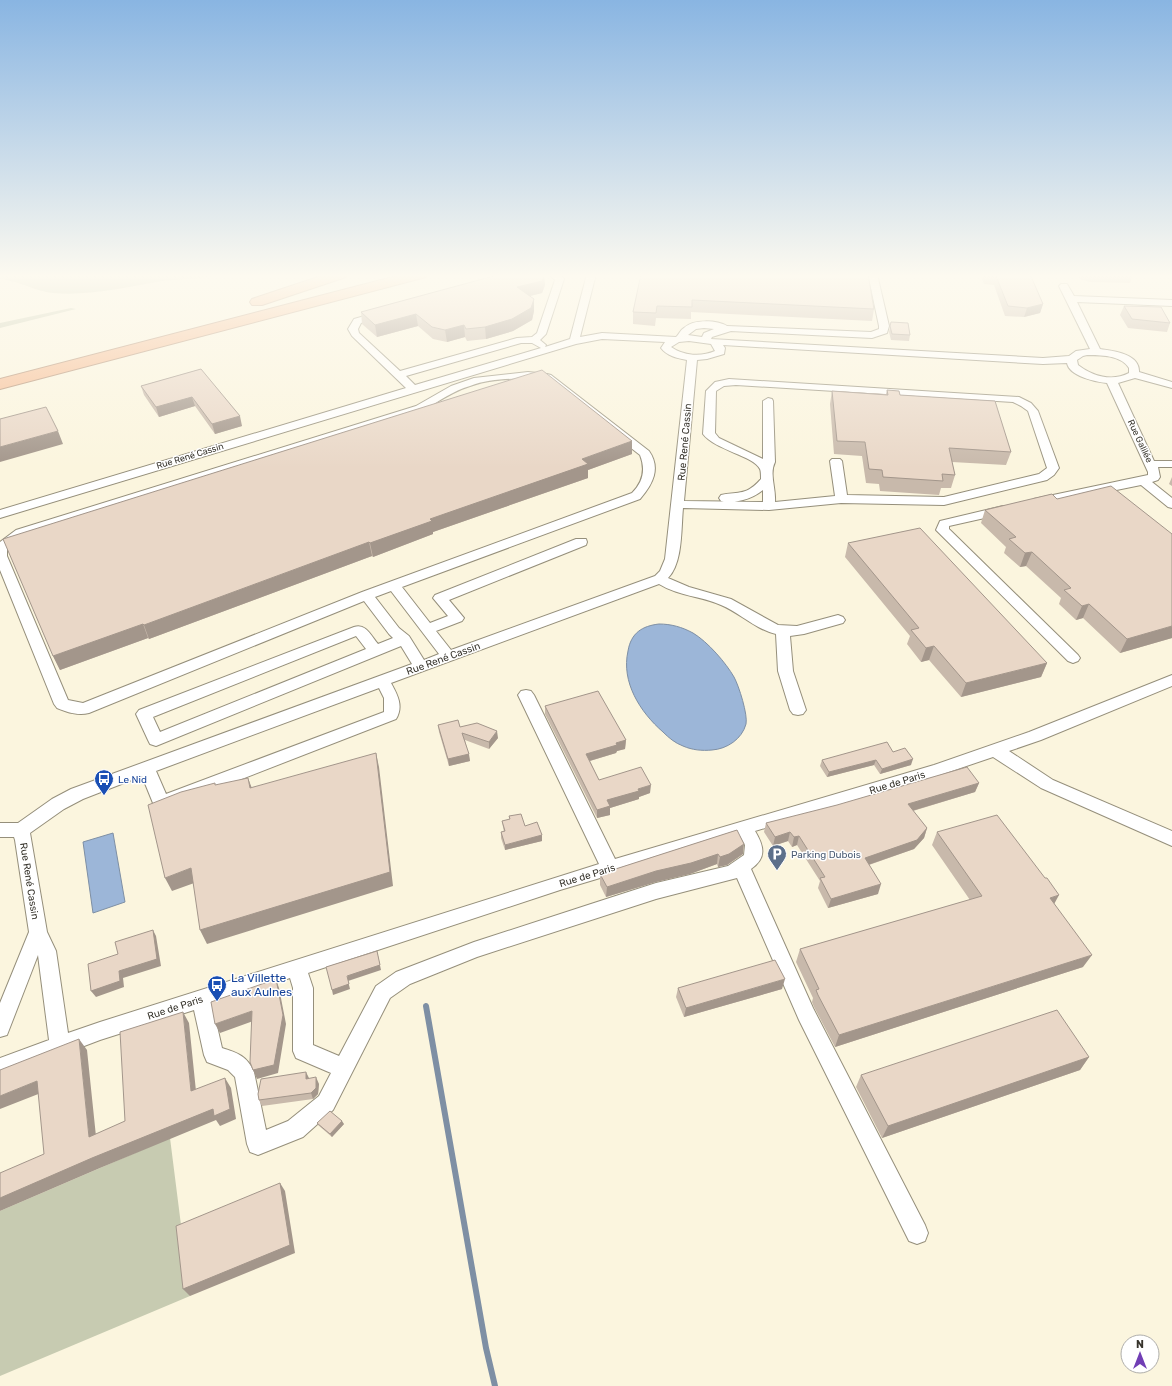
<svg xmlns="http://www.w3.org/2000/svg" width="1172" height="1386" font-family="Rubik,sans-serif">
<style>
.green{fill:#c7cbb1}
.water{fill:#9cb6d8;stroke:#7e8fa4}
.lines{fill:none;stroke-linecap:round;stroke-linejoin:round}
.stream{stroke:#7e8fa4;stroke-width:6}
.minor-casing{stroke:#958f7b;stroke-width:2}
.highway-casing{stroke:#b38d70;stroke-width:2}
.minor{fill:#fff;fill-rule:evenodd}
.highway{fill:#f6bd94;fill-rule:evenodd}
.wall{fill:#c8b9ab}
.shaded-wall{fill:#a3968b}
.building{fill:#e9d7c7;stroke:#a3968b}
.labels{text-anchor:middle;stroke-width:3;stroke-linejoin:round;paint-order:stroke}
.far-street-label{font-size:9px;fill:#37342c;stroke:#fff}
.street-label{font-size:10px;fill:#37342c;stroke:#fff}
.transit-label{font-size:10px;fill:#164399;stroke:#fff;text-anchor:start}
.service-label{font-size:10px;fill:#4e5e75;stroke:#fff;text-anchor:start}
.near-transit-label{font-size:12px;fill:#164399;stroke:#fff;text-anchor:start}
</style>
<rect width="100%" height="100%" fill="#fbf5de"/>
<path class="green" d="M0 274H216L211 277C193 279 174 279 156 282 123 288 87 296 53 293 41 292 31 287 21 284 14 281 7 281 0 278Z
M71 308 76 309 0 328V323Z
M170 1138 190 1296 0 1376V1211Z"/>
<path class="water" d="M659 624C671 624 682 627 693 633 708 642 726 663 734 677 739 686 748 715 746 724 742 739 727 749 712 750 702 751 692 750 683 746 675 743 669 738 663 732 640 712 621 682 628 651 631 633 642 626 659 624Z
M113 833 125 902 93 913 83 842Z"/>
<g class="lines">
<path class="stream" d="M426 1006 486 1348 495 1386"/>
<g class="minor-casing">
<path id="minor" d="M549 274H559L564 279 546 334 540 340 546 345 545 347 570 339 587 274H596L580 337 602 333 676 337C679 335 680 330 684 328 693 319 717 320 727 326L871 332 879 329V326L868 274H877L889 326 887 333 872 338 731 331 712 337 711 339 1043 358 1069 356 1076 351 1090 349 1059 286 1061 284H1067L1074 296 1172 300V306L1077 302 1100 349C1114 351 1140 354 1139 372L1172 382V388L1135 378 1118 383 1154 461H1172V467H1158L1160 477 1158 480 1152 482 1172 498V508L1168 507 1141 485 1038 506 1034 505 1032 502 1034 499 1148 475V472L1107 383C1096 382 1069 376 1067 363L1043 364 723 345 725 348 724 354 707 359 697 360 684 501 763 502V490C752 499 735 504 721 501L719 498 721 495C740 491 746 496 761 479 761 476 761 471 760 469 754 456 715 450 703 434L706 391 715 382 729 379 1019 397 1031 403 1038 411 1059 468 1054 475 1047 480 944 505 841 503 769 510 683 508C681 528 683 563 668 578L689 587 731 599 778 625 797 626 838 615 843 617 845 620 843 623 804 634 790 636 793 671 806 710 803 714 798 715 793 714 790 710 778 671 776 634C755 629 740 613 721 605 701 596 678 596 659 584L391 683C397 694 404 706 396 719L167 808 161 810 155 808 142 776 83 799 64 809 30 833 47 932 56 951 68 1033 100 1022 599 864 518 695 521 691 526 690 531 691 534 695 615 859 934 765 1029 732 1172 675V686L1041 740 1009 751 1053 780 1172 831V846L1041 788 993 757 937 776 755 831C764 846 767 858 751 869L813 1008 925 1225 928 1233 925 1241 917 1244 909 1241 799 1020 737 878 656 899 477 957 410 984 390 998 333 1110 303 1137 258 1155 250 1152 247 1144 235 1077 228 1070 207 1062 204 1055 194 1010 100 1040 0 1078V1058L49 1040 38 955 7 1035 0 1037V1003L29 932 15 840 14 837H0V823H18L52 799 71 789 412 664 401 646 156 746 150 744 148 740 136 714 139 710 354 627C366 623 371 636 378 644L393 638 389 634 364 601 89 713C78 716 67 712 57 708L54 704 0 570V542L16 530 416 406 451 386 474 378 528 372 547 374 551 375 649 451C661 468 653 484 640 499L402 587 430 623 448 616 433 598 435 595 576 539H586L587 542 586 545 449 600 464 618 462 621 436 631 451 650 655 576 660 571 665 559 687 360C677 358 667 356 661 348L665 342 602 339 576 344 0 518V510L406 388 352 336 348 329 354 319 382 311 385 312 387 314 385 316 361 323 358 329 359 333 400 371 517 338 532 337 537 333 555 280ZM704 328 714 329 704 333 702 337 688 335 696 329ZM689 341 711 344 715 351C701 357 684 356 671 347L679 342ZM521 343H532L541 348 415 385 406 376ZM1087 355C1100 355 1121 355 1129 368V373C1112 382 1092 376 1078 365L1077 360 1083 356ZM528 378 544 380 640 455C646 470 643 482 632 493L362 592 83 703 68 700 7 556V549L24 536 424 410C439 401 453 391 470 386 488 379 509 379 528 378ZM736 385 1013 402 1021 406 1028 411 1047 468 1039 474 944 497 847 495 842 461 840 459H832L830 461 835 496 775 502C776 488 769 474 775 462L773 401 772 399 768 398 763 401V459L719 438 715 433 716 391 724 386ZM391 591 439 654 424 660 409 636 399 628 375 597ZM356 636 366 649 160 732 153 717ZM379 688 384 698V712L166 794 156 771ZM740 836 745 845 744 855 728 866 656 883 591 904 474 942 396 972 376 986 339 1056 313 1045V988L308 973 560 890ZM290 978 293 988V1051L296 1058 331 1073 319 1096 288 1121 266 1130 254 1072C247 1056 238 1053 222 1048L212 1004Z
M1003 506 1007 507 1009 510 1007 513 949 526V529L1078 655 1080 658 1078 661 1073 663 1068 661 936 530 940 521Z"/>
</g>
<g class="highway-casing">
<path id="highway" d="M327 274H347L346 277 262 305H252L250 302 252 299Z
M404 274H427L426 277 0 389V379Z"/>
</g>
<use href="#minor" class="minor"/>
<use href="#highway" class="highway"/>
</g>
<path class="wall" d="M544 274 545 285 542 293 529 296 534 311 532 320 513 331 486 339 467 341 465 337 447 342 433 339 418 326 377 337 362 324 361 312Z
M641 274 874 309 872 321 691 312V319L656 318 655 326 633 324V312Z
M980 274H1030L1043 304 1040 313 1024 317 1005 316 994 285 984 284Z
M1077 274H1133L1130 283 1090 282 1080 279Z
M1124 306 1170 323 1167 332 1128 328 1120 315Z
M891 322 910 335 909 341 891 340 889 332Z
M201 369 242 426 215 434 195 406 159 417 144 395 141 386Z
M887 390 900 395 1011 452 1006 465 952 462 955 475 951 488H941L939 495 880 491 879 484 866 483 862 456 834 454 830 404 832 391 886 394Z
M632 441V454L588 470V478L433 532V534L373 557 372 556 149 639 148 638 60 670 53 656Z
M1172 477V486L1169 484Z
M985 510 1172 638 1120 653 1083 618 1076 620 1059 604 1061 598 1026 566 1020 567 1004 553 1006 547 981 523Z
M848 543 1047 663 1041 677 961 697 929 660 921 662 907 644 910 636 845 557Z
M545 706 626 740 625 749 617 751 616 753 590 761 599 780 650 793 639 797V799L610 808V815L597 818 545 714Z
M438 725 460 727 498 738 489 749 465 740 470 761 449 766 439 732Z
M893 752 911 765 880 774 874 765 827 777 820 766 822 760Z
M979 783 975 792 913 811 927 828 924 838 914 849 869 865 878 894 828 908 818 888 820 881 797 845 792 847 788 841 773 846 764 832 766 823Z
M509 816 525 826 542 835V841L505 850 501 838V832H504L503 827 502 821 510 820Z
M737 830 743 854 727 865 718 867 717 864 690 874 656 882 606 897 600 885V874Z
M937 832 1054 904 1083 967 835 1047 814 1007 812 1002 813 998 796 962 800 949 970 900 932 845Z
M678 988 782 989 684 1017 676 997Z
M1089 1057 1080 1070 882 1138 856 1087 861 1075Z
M309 1079 319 1084 318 1094 313 1099 262 1106 259 1100Z
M317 1123 344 1124 332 1137 318 1125Z"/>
<path class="shaded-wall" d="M544 274 545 285 542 293 518 299 517 287Z
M534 299V311L532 320 513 331 486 339 485 327Z
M1043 304 1040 313 1024 317 1027 308Z
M416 314 418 326 377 337 375 325Z
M464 325 465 337 447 342 445 330Z
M192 397 195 406 159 417 156 407Z
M240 416 242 426 215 434 212 424Z
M58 431 63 444 0 462V447Z
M632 441V454L588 470V478L433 532V534L373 557 370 543 582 459Z
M369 542 372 556 149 639 144 625Z
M1032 552 1026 566 1020 567 1025 553Z
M1089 604 1083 618 1076 620 1082 606Z
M143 624 148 638 60 670 53 656Z
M1172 626V638L1120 653 1127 639Z
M934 646 929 660 921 662 926 648Z
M1047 663 1041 677 961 697 966 683Z
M497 731 498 738 489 749V742Z
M626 740 625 749 617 751 616 753 586 762V754L616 743Z
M376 753 379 767 393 886 207 944 200 930Z
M469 754 470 761 449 766 448 759Z
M913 759 911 765 880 774 882 769Z
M876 760 874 765 827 777 829 772Z
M248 778 253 791 250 788Z
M979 783 975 792 905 813 908 804Z
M651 785 650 793 639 797V799L610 808V815L597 818V810L607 800 638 789Z
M927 828 924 838 914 849 862 867 865 858Z
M790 832 788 841 773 846 775 837Z
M542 835V841L505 850V845Z
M799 836 797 845 792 847 794 837Z
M744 844 743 854 727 865 718 867 720 857Z
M718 854 717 864 690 874 656 882 606 897 607 887 656 871Z
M191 868 197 882 172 891 165 878Z
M881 884 878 894 828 908 831 899Z
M1059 895 1052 908 1050 898Z
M153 930 156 936 161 966 123 978 124 987 96 997 91 991 119 971Z
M377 951 381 970 348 981 350 989 333 995 332 990Z
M1092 955 1083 967 835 1047 839 1035Z
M276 979 279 988 286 1024 278 1073 257 1079 253 1070Z
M785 979 782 989 684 1017 686 1008Z
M252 1011 256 1020 220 1033 215 1024Z
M183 1012 189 1023 197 1101 191 1091Z
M79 1039 87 1050 97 1146 89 1137Z
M1089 1057 1080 1070 882 1138 888 1126Z
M306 1072 309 1078 308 1085 306 1079Z
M316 1077 319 1084 318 1094 313 1099 311 1093Z
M225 1078 231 1088 236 1119 220 1126 216 1120 100 1168 0 1211V1198Z
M37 1081 46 1091 0 1109V1096Z
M342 1121 344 1124 332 1137 330 1134Z
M280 1183 285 1191 295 1253 190 1296 183 1289Z"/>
<path class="building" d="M501 274H544L542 281 517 287 534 299 531 308 512 319 485 327 466 329 464 325 445 330 432 327 416 314 375 325 361 312Z
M641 274H868L874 309 692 300V307L657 306 656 313 633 312Z
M986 274H1030L1043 304 1027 308 1008 306 996 276 986 275Z
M1124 306 1161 307 1170 323 1132 319Z
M891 322 908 323 910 335 892 334 890 326Z
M201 369 240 416 212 424 192 397 156 407 141 386Z
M542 370 632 441 582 459 588 464 430 519 432 521 370 543 369 542 144 625 143 624 53 656 3 539Z
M887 390 899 391 900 395 995 401 1011 452 949 448 955 475 942 474 943 481 883 477 882 470 869 469 865 442 837 441 832 391 888 395Z
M46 407 58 431 0 447V419Z
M1111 486 1172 534V626L1127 639 1089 604 1082 606 1064 590 1071 588 1032 552 1025 553 1009 539 1016 537 985 510 1052 494 1057 499Z
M920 528 1047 663 966 683 934 646 926 648 911 630 919 628 848 543Z
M598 691 626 740 616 743 617 745 586 754 599 780 641 767 651 785 638 789 639 791 607 800 610 806 597 810 545 706Z
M458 720 460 727 477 723 497 731 489 742 462 733 469 754 448 759 438 725Z
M887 742 893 752 905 748 913 759 882 769 876 760 829 772 822 760Z
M376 753 390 872 200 930 191 868 165 878 148 805 181 792 215 783V785L248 778 250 788Z
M967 767 979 783 908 804 927 828 917 840 865 858 881 884 831 899 820 878 825 877 799 836 794 837 790 832 775 837 766 823 837 805Z
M521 814 525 826 537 822 542 835 505 845 501 832 505 831 502 821 510 819 509 816Z
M997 815 1045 878H1047L1059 895 1050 898 1092 955 839 1035 818 995 816 990 819 989 800 949 982 896 937 832Z
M737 830 744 844 729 854 720 857 718 854 691 863 656 871 607 887 600 874Z
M153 930 157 959 119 971 120 981 91 991 88 964 118 954 115 942Z
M377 951 380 965 347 976 349 984 332 990 326 967Z
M775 960 785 979 686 1008 678 988Z
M276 979 283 1015 274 1065 253 1070 250 1062 252 1011 215 1024 211 1002Z
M1057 1010 1089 1057 888 1126 861 1075Z
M183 1012 191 1091 225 1078 230 1109 214 1116 213 1109 92 1158 0 1198V1173L44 1154 37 1081 0 1096V1070L79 1039 89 1137 125 1121 120 1032Z
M306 1072V1079L316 1077V1088L311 1093 259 1100 258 1094 261 1079Z
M330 1111 342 1121 330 1134 317 1123Z
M280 1183 290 1245 183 1289 176 1226Z"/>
<linearGradient id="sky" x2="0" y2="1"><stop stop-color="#89b5e2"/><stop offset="0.59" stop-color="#fdfaf0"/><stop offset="1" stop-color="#fdfaf0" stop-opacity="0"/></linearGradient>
<rect width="1172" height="468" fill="url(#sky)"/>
<defs>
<g id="bus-pin" transform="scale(1)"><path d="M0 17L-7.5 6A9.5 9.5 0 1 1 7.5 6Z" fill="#1a4fb4" stroke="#fff"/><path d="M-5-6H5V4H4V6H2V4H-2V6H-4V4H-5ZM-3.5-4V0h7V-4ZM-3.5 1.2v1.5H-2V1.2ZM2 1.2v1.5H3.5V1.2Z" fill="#fff"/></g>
<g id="parking-pin" transform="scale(1)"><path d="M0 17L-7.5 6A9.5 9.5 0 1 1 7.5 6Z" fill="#5c6f8a" stroke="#fff"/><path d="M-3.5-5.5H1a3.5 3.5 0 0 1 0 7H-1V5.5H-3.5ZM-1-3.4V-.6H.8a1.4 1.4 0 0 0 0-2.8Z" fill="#fff"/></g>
</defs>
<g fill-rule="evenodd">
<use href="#bus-pin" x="104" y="779"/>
<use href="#parking-pin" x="777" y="854"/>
<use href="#bus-pin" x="217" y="985"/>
</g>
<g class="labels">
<g class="far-street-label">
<text transform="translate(1140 441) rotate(65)" y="3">Rue Galilée</text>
<text transform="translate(190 456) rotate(-17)" y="3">Rue René Cassin</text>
</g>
<g class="street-label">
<text transform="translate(684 442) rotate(-85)" y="4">Rue René Cassin</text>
<text transform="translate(443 658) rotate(-20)" y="4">Rue René Cassin</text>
<text transform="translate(897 782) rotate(-17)" y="4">Rue de Paris</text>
<text transform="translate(587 875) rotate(-17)" y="4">Rue de Paris</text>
<text transform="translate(30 881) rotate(81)" y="4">Rue René Cassin</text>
<text transform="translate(175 1007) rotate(-18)" y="4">Rue de Paris</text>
</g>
<g class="transit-label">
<text x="118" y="783">Le Nid</text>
</g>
<g class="service-label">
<text x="791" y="858">Parking Dubois</text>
</g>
<g class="near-transit-label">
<text x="231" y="982">La Villette<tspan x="231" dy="14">aux Aulnes</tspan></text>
</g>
</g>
<g transform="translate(1140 1354)"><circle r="19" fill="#ffffff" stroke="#afaeab"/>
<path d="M0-3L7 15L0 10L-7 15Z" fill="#713eb5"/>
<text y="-6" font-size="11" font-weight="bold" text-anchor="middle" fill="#37342c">N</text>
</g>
</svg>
